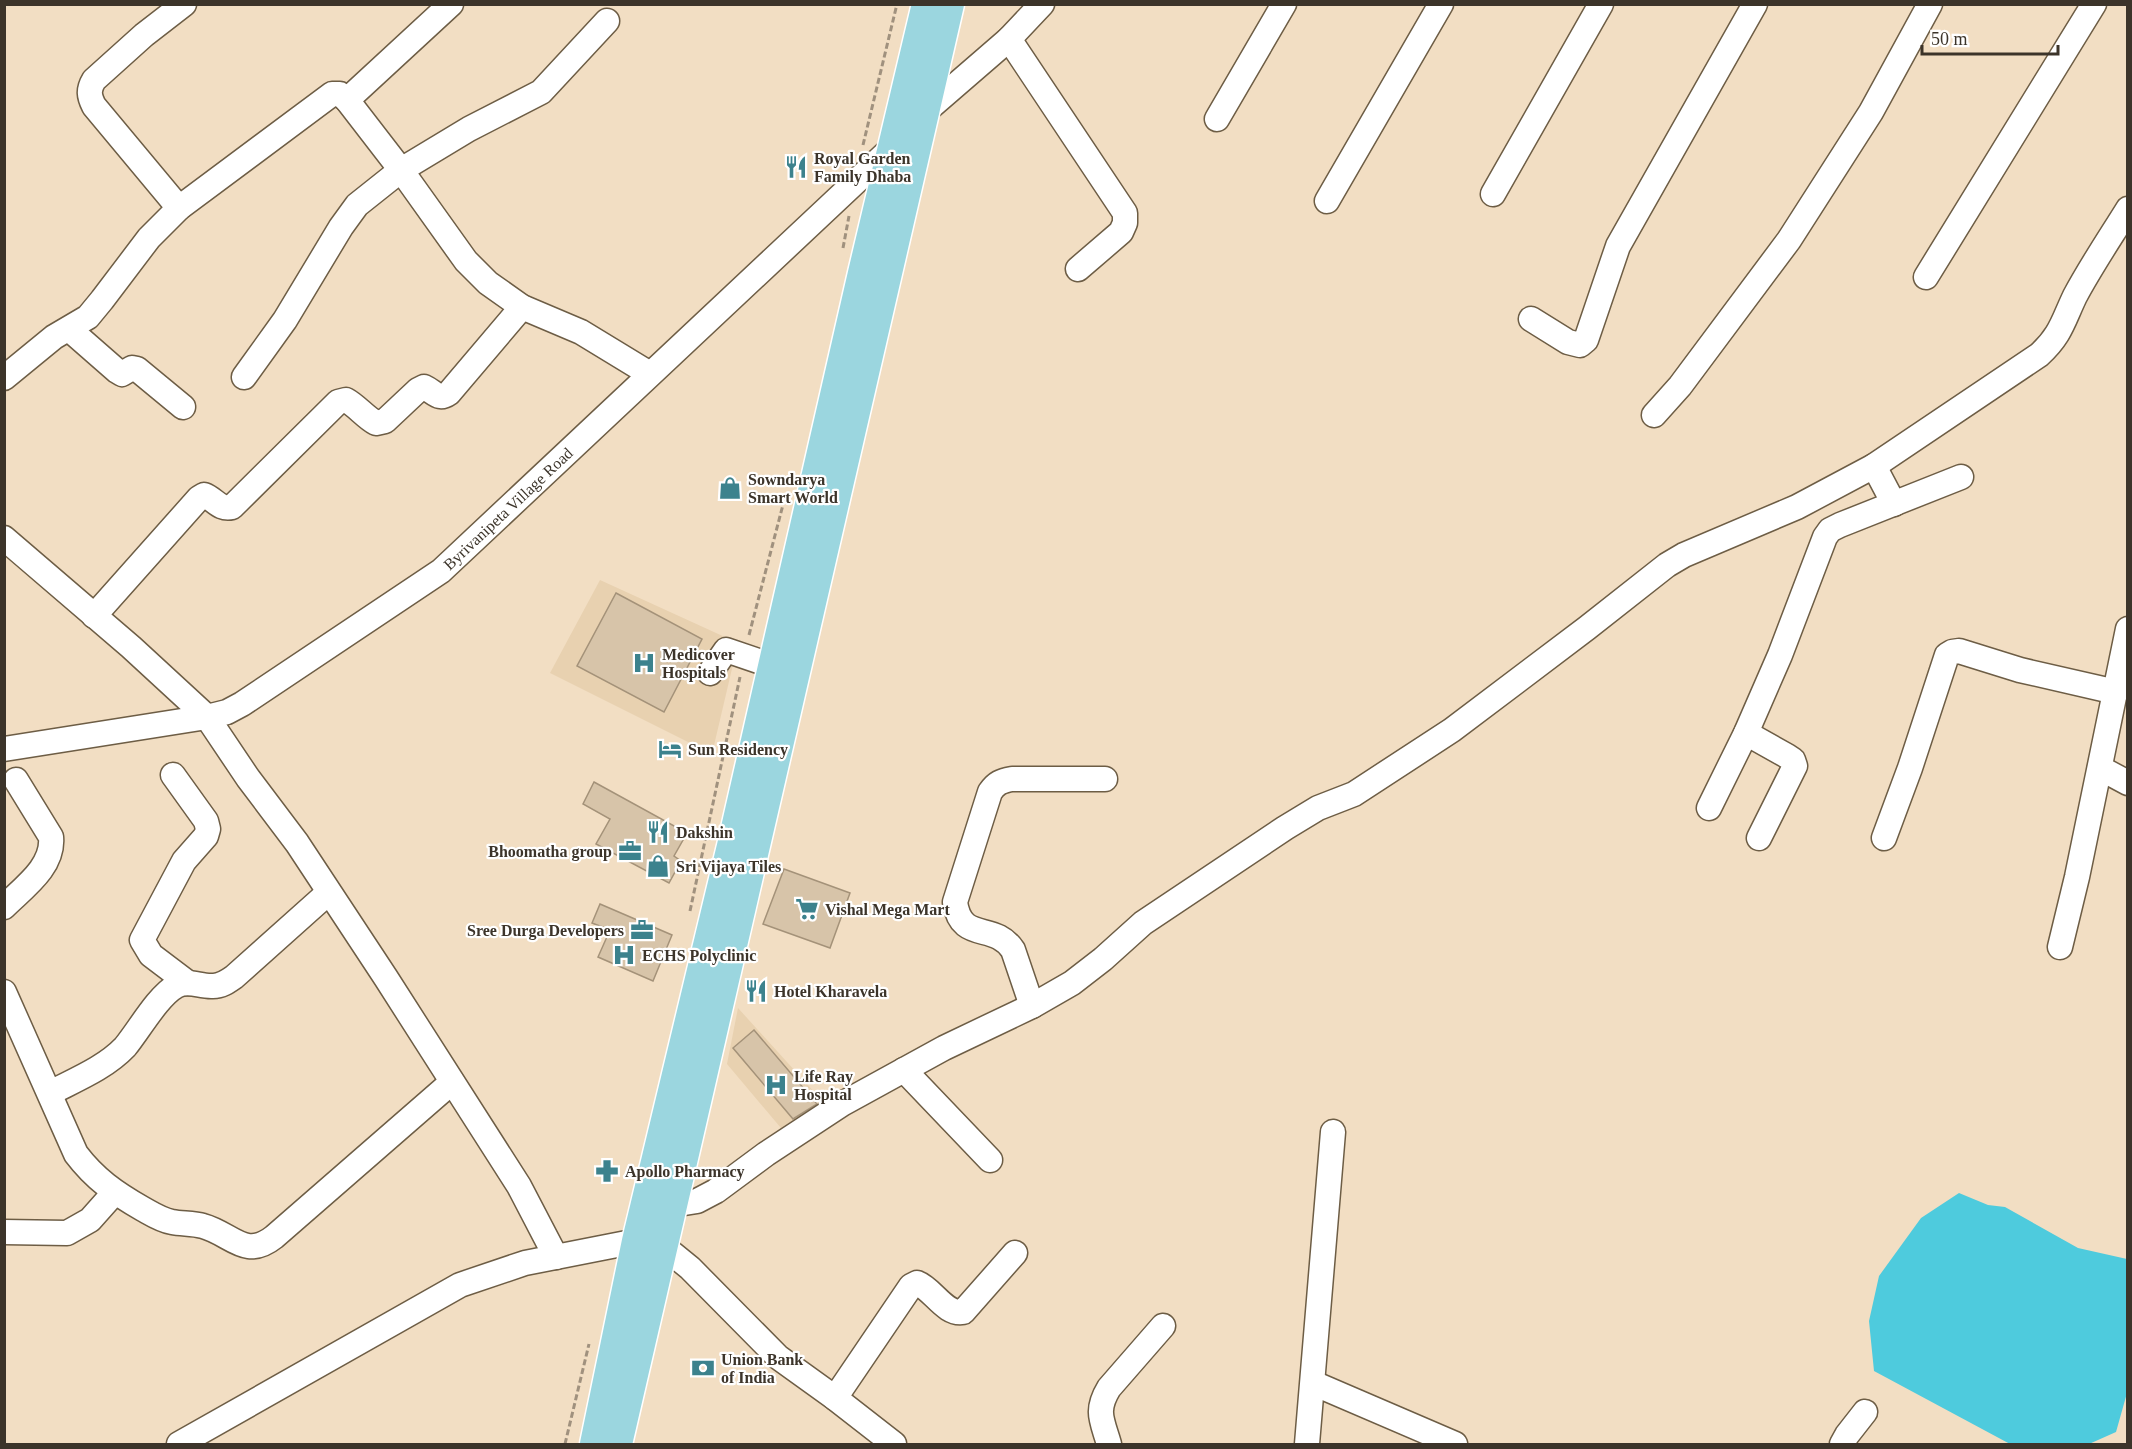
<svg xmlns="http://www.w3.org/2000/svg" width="2132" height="1449" font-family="Georgia,serif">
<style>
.built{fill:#e8d1b0}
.water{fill:#4ecbdd}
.building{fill:#d7c4a9;stroke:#a49279;stroke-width:1.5}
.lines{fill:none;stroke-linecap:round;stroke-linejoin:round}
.minor-casing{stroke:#6d5d45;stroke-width:27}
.major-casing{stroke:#fff;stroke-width:33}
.path{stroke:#a0917e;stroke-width:3;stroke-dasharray:6 3;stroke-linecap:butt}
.minor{stroke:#fff;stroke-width:24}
.major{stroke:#9bd6df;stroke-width:30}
.labels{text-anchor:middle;stroke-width:4.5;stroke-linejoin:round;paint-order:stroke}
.poi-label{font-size:16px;font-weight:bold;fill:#3c342a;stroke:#fff;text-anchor:start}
.street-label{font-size:16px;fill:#3c342a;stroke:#fff}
</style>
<rect width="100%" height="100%" fill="#f2dec3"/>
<path class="built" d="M600 580 738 643 712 754 550 673Z
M738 1008 826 1105 786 1134 727 1064Z"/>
<path class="water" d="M1959 1193 1988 1205 2005 1207 2078 1248 2127 1259V1393L2116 1432 2089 1444H2010L1874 1371 1869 1321 1879 1276 1921 1218Z"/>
<path class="building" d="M616 593 702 639 664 712 577 666Z
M594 782 687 833 674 856 681 861 669 883 596 844 610 819 583 804Z
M784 869 850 893 830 948 763 924Z
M600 904 672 935 653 981 598 957 610 930 592 923Z
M754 1030 817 1104 793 1119 733 1048Z"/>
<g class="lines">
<g class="minor-casing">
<g id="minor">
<path d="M1009 39 1125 213V223L1121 232 1078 269"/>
<path d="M347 100 451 4"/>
<path d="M920 116 1009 39 1042 4"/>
<path d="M1217 119 1284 4"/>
<path d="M1493 194 1601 4"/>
<path d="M1327 201 1441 4"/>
<path d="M179 208 94 106C89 96 88 90 94 80L144 35 184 4"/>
<path d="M1926 277 2094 4"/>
<path d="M1531 319 1568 342 1580 345 1586 340 1618 246 1755 4"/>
<path d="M69 329 117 371 122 374 132 368 137 369 183 407"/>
<path d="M244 377 285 320 341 227 357 205 401 170 469 129 541 92 607 21"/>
<path d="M4 378 54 337 88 317 102 300 149 238 179 208 332 94H340L347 100 401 170 466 261 488 283 522 307 581 332 650 374"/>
<path d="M1654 415 1680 386 1789 240 1871 112 1930 4"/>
<path d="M1874 466 1894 504"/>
<path d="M4 538 131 647 207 717 248 778 297 843 386 978 519 1186 556 1257"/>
<path d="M94 616 199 498 204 495C215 499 219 510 232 507L338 402 346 400C357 406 365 417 376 423L385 421 418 390 424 387C435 392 438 401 449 393L522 307"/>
<path d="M710 673 726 650 773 666"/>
<path d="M1746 733 1787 756 1793 760 1795 766 1759 838"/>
<path id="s1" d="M4 749 207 717 227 712 242 704 441 571 897 143"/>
<path d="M2100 768 2128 783"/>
<path d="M173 775 206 821 208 829 206 836 184 861 142 940 151 955 188 983"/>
<path d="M1709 808 1746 733 1780 655 1825 537 1830 530 1840 525 1961 477"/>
<path d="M1884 838 1910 768 1947 655 1952 652 1959 651 2020 670 2116 692"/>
<path d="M4 907C23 888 54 867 51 837L16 780"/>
<path d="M2060 947 2077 877 2128 629"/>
<path d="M4 992 76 1154C95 1179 115 1193 143 1209 152 1214 161 1220 172 1222 182 1224 193 1223 203 1226 232 1234 245 1260 274 1237L452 1082"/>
<path d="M1032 1006 1013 950C994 921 961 944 955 902L990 792C996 783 1001 781 1012 779H1105"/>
<path d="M904 1070 990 1160"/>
<path d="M50 1093C75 1080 105 1068 125 1047 139 1030 158 996 176 986 188 979 200 987 213 986 221 986 227 982 234 977L328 893"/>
<path d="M672 1205 697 1201 716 1191 766 1154 842 1104 944 1048 1032 1006 1072 983 1103 959 1143 923 1285 828 1318 808 1354 794 1452 730 1587 628 1667 565 1684 555 1797 507 1874 466 2039 355C2061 335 2063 321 2075 296 2091 266 2110 238 2128 209"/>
<path d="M4 1232 67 1233 90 1220 114 1193"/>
<path d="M1313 1383 1455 1444"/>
<path d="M835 1398 911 1286 917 1283C933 1289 945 1315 963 1312L1015 1253"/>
<path d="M179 1444 460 1285 525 1263 637 1241 663 1246 690 1268 778 1357 835 1398 894 1444"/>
<path d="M1109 1444C1102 1420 1095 1411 1109 1388L1163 1326"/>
<path d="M1307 1444 1333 1132"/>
<path d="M1842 1444 1847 1435 1865 1412"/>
</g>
</g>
<g class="major-casing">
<path id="major" d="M595 1444 637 1241 732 846 863 273 927 4
M617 1444 949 4"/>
</g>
<path class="path" d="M863 145 897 4
M843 248 849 216
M749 635 785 497
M690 911 740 677
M565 1444 589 1344"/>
<use href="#minor" class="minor"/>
<use href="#major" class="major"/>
</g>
<defs>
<g id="restaurant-bare" transform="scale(1.8)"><path d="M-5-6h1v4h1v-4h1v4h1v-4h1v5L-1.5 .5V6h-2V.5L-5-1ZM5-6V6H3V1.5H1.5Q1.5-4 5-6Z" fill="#3c828d" stroke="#fff" stroke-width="2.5" paint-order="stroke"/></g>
<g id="shop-bare" transform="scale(1.8)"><path d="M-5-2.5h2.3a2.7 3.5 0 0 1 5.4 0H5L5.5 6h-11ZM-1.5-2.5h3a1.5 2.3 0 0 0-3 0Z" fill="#3c828d" stroke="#fff" stroke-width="2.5" paint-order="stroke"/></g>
<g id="hospital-bare" transform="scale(1.8)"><path d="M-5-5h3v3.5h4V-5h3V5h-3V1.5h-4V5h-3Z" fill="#3c828d" stroke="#fff" stroke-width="2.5" paint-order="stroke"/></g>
<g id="hotel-bare" transform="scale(1.8)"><path d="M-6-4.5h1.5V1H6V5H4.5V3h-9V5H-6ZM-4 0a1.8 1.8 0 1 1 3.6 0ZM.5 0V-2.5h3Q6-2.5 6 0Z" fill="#3c828d" stroke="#fff" stroke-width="2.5" paint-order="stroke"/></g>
<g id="office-bare" transform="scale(1.8)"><path d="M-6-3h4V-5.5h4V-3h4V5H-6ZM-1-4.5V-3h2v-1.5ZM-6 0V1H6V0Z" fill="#3c828d" stroke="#fff" stroke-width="2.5" paint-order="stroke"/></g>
<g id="supermarket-bare" transform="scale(1.8)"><path d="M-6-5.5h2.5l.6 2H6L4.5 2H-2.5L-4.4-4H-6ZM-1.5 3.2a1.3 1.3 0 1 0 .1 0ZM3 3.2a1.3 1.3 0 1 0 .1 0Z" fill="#3c828d" stroke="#fff" stroke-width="2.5" paint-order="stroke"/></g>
<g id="pharmacy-bare" transform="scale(1.8)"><path d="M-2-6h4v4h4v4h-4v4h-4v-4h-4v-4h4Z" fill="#3c828d" stroke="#fff" stroke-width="2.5" paint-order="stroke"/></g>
<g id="bank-bare" transform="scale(1.8)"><path d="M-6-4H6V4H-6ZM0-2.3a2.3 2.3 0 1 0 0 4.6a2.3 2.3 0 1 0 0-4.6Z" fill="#3c828d" stroke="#fff" stroke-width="2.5" paint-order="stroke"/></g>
</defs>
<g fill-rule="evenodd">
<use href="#restaurant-bare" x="796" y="167"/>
<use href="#shop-bare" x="730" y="488"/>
<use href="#hospital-bare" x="644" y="663"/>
<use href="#hotel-bare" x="670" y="749"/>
<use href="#restaurant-bare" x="658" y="832"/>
<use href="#office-bare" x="630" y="851"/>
<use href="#shop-bare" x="658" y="866"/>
<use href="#supermarket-bare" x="807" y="909"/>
<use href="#office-bare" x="642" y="930"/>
<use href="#hospital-bare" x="624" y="955"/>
<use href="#restaurant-bare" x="756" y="991"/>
<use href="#hospital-bare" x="776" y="1085"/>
<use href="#pharmacy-bare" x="607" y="1171"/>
<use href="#bank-bare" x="703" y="1368"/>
</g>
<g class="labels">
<g class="poi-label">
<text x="814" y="164">Royal Garden<tspan x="814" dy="18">Family Dhaba</tspan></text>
<text x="748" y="485">Sowndarya<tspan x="748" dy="18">Smart World</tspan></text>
<text x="662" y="660">Medicover<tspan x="662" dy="18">Hospitals</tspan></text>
<text x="688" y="755">Sun Residency</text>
<text x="676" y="838">Dakshin</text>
<text x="612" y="857" text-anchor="end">Bhoomatha group</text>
<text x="676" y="872">Sri Vijaya Tiles</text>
<text x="825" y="915">Vishal Mega Mart</text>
<text x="624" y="936" text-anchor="end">Sree Durga Developers</text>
<text x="642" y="961">ECHS Polyclinic</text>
<text x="774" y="997">Hotel Kharavela</text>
<text x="794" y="1082">Life Ray<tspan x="794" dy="18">Hospital</tspan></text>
<text x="625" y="1177">Apollo Pharmacy</text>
<text x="721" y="1365">Union Bank<tspan x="721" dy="18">of India</tspan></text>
</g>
<g class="street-label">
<text dy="6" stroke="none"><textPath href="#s1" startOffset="574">Byrivanipeta Village Road</textPath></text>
</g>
</g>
<rect width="2132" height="1449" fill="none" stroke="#3c342a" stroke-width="12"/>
<path d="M1922 45v9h136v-9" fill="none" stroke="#3c342a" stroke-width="3"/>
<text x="1931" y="45" font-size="18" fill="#3c342a" stroke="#ffffff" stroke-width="4.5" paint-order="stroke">50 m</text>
</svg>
